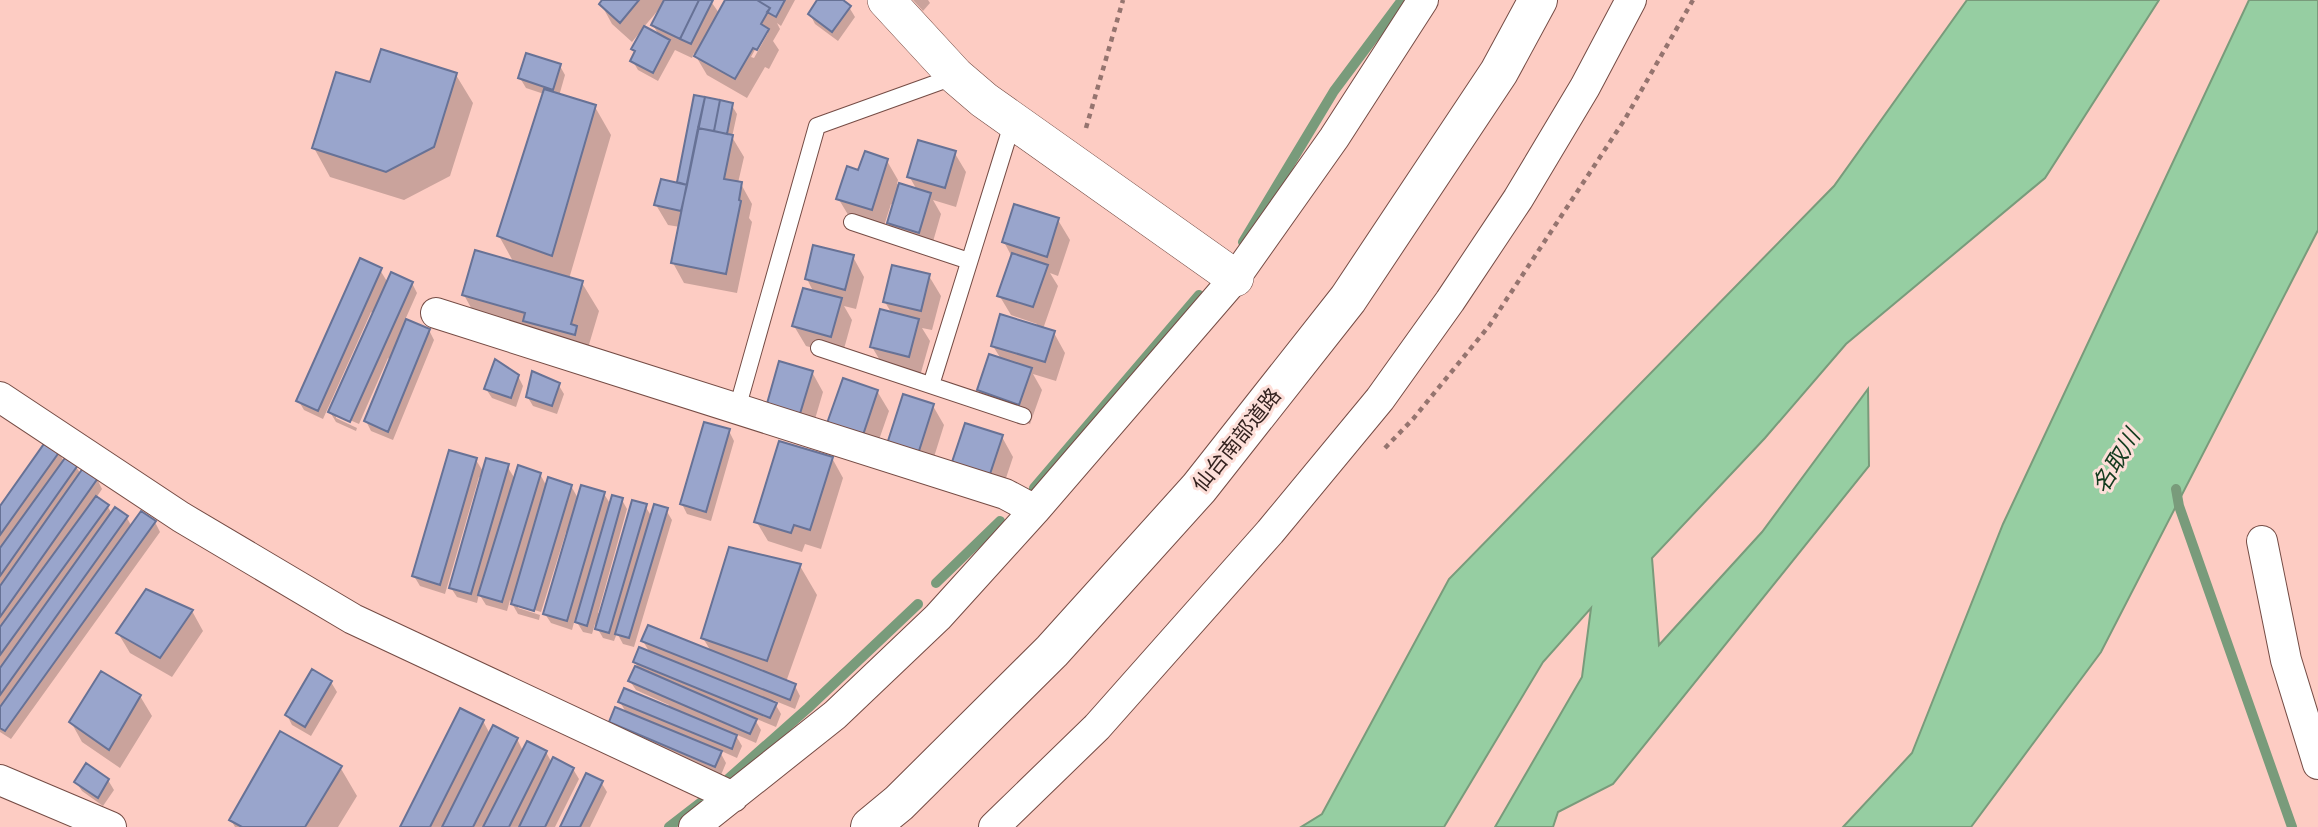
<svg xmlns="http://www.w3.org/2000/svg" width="2318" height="827" font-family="'IBM Plex Sans','Noto Sans JP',sans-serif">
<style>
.water{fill:#96cea2;stroke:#799b7b;stroke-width:2}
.shadow{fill:#0003;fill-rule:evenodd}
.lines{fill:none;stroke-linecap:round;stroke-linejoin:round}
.stream{stroke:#799b7b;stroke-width:10}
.building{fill:#99a5cc;stroke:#677296;stroke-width:2}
.service-casing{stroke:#754c45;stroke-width:18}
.minor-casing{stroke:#754c45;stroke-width:32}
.tertiary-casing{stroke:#754c45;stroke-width:38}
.motorway-casing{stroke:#754c45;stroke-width:40}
.path{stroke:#95746f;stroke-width:4.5;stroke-dasharray:5 5;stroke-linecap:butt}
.service{stroke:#fff;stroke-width:16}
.minor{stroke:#fff;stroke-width:30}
.tertiary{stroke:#fff;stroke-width:37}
.motorway{stroke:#fff;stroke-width:38}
.labels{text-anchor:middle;stroke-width:6;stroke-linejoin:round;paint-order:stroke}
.street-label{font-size:21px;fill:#352320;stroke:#fddfd9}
.water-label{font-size:23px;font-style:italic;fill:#123b1e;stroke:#fddfd9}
</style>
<rect width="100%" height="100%" fill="#fdccc3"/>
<path class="water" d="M1967 0H2159L2045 178 1846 344 1765 438 1652 558 1659 645 1762 532 1868 389 1869 466 1613 784 1558 812 1553 827H1495L1582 677 1591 608 1543 662 1444 827H1301L1322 814 1449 579 1834 186Z
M2249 0H2318V230L2101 652 1971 827H1843L1912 753 2003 524Z"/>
<path class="shadow" d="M604 0H710L719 13 727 0H795L781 26 777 23 780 29 773 41 779 50 769 69 765 67 747 98 707 75 694 53 692 58 675 50 658 81 638 70 632 60 636 54 633 49 642 32 641 31 632 42 612 24 601 4ZM660 8 653 25 660 37 643 28ZM766 30 768 33 754 58 751 57Z
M819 0H840L849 7 855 17 838 41 815 24 810 14Z
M913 0H928L930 3 923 11Z
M560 66 565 75 559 96 595 107 611 135 569 279 582 283 599 311 588 348 480 324 464 295 514 263 499 236 544 94 526 88 520 78Z
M456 75 473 103 450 176 404 200 330 177 314 148 371 85Z
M696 97 731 104 737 114 732 137 744 157 738 183 741 184 752 204 749 218 752 222 737 293 684 283 673 263 680 227 668 225 656 205 680 185 679 182Z
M954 152 966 172 956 207 933 200 941 214 930 252 900 243 889 223 894 205 891 204 883 229 850 218 838 198 860 172 887 161 898 180 897 184 917 190 909 176Z
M1058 220 1070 240 1058 276 1050 273 1058 286 1043 329 1054 333 1065 353 1056 381 1033 374 1042 390 1030 424 990 410 979 390 1001 359 993 346 1036 327 1037 324 1011 315 999 295 1012 257 1004 242Z
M853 257 864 277 856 309 844 306 852 320 842 356 806 346 794 326 814 293 807 279Z
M380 270 388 283H412L417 293 405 320 429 330 434 340 393 440 371 431 366 421 391 360 388 358 359 424 336 414V418L357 428 356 431 336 422 330 412 374 314 371 312 323 419 304 410 298 400Z
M929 276 941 296 932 330 922 328 930 341 920 376 884 367 872 347 892 314 885 302Z
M812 372 823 392 810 436 779 427Z
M518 376 523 386 516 407 492 398 486 389Z
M558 384 564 394 557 414 533 406 527 396Z
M877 391 889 411 873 457 840 446Z
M933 406 944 425 929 473 889 444Z
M729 431 734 441 711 521 687 514 682 504Z
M1002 437 1013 457 1000 496 964 484Z
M59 452 64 462 76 467 81 474 97 479 102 489 96 498 108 507 112 514 127 518 132 527 155 522 160 532 11 739 0 732V509Z
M832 458 843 478 821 549 805 544 802 552 768 541 756 521Z
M476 460 484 473 507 466 515 479 540 474 547 487 571 486 579 500 604 494 611 505 622 500 627 509 598 613 601 614 645 506 652 517 666 510 672 520 634 647 623 644 617 633 614 641 603 638 595 624 592 634 583 632 575 619 572 630 551 623 545 614 569 533 566 532 541 612 518 605V608L540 615 539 620 518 614 510 600 507 611 486 605 479 594 477 603 457 597 451 588 482 478 479 477 445 594 420 586 414 576Z
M800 566 817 595 786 682 795 686 800 696 795 709 773 700 781 714 776 727 754 718 761 730 756 743 735 734 742 746 737 758 719 750 726 763 721 775 616 732 610 722 627 714 620 702 667 708 669 705 636 690 630 681 637 666 635 662 650 653 643 641 712 653 703 638Z
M192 611 203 631 172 677 130 653 118 633Z
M331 682 337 692 311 736 292 725 287 715Z
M140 696 152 716 120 768 82 742 71 722Z
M483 721 490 734 517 739 523 751 546 752 552 763 573 769 579 779 555 827H402Z
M340 767 357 796 338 827H235L231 820Z
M108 780 114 790 103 806 82 791 76 782Z
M601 782 607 792 590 827H561Z"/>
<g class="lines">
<path class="stream" d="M1243 242 1334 91 1402 0
M1034 488 1199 295
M2176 489 2179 506 2292 827
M936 583 1000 521
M728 779 808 708 918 604
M669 827 704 800"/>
</g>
<path class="building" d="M602 0H639L620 23 599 4Z
M664 0H699L680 39 651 25Z
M699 0H713L691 44 680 39Z
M725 0H757L770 8 761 24 769 29 757 50 753 48 735 79 694 56Z
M757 0H785L776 17 767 12 770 8Z
M817 0H843L851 6 832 32 808 14Z
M644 26 670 40 653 73 630 61 635 51 631 49Z
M381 49 457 73 434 147 386 172 312 148 336 72 370 82Z
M526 53 561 64 553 90 518 78Z
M544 89 596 105 552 256 497 236Z
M694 95 705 97 687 185 677 182Z
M705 97 720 100 714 131 698 128Z
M720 100 733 103 727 134 714 131Z
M698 128 733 135 724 179 742 182 739 200 741 201 726 274 671 263Z
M918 140 956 151 945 188 907 177Z
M865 151 888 159 872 210 836 199 847 166 858 170Z
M661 179 687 185 681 211 654 205Z
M899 183 931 193 919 233 887 223Z
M1014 204 1059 218 1047 257 1002 242Z
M813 245 854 255 845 290 805 279Z
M475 250 583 281 571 324 577 326 575 335 523 321 525 313 462 295Z
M1012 253 1048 265 1033 307 997 296Z
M360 258 382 268 318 411 296 401Z
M892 265 930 274 921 311 883 302Z
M391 272 413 282 350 422 328 412Z
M803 288 842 298 831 337 792 326Z
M880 309 919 319 909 357 870 347Z
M1000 314 1055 331 1045 362 991 346Z
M406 319 430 329 388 432 364 421Z
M989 354 1032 368 1019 405 977 390Z
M495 359 519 375 511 398 484 389Z
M779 361 813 371 799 417 766 407Z
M532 371 560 383 552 406 526 397Z
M843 378 878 390 862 438 826 426Z
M903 394 934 404 918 454 887 444Z
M704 422 730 429 706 512 680 504Z
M965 423 1003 435 989 477 951 465Z
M46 441 60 451 0 535V506Z
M779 441 833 457 810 530 794 525 791 533 754 522Z
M449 450 477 458 440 585 412 576Z
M65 458 78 465 0 576V548Z
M486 458 509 464 471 594 449 588Z
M518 465 541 473 502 602 478 595Z
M83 468 98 478 0 617V586Z
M548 477 572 485 534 611 511 604Z
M581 485 605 492 567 621 543 614Z
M612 495 623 498 587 626 575 622Z
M96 496 109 505 0 655V627Z
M632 500 647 504 609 633 595 629Z
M654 504 668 508 629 638 615 634Z
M115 507 128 516 0 695V668Z
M141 511 156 521 5 731 0 728V707Z
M729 547 801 564 767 661 701 638Z
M146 589 193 610 160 658 116 633Z
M648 625 796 684 790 700 641 641Z
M639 647 777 703 770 718 633 662Z
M635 666 757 719 750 734 628 681Z
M312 669 332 681 305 727 285 715Z
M101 671 141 695 109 750 69 722Z
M624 688 737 735 732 749 618 702Z
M615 707 722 751 715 767 609 722Z
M460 708 484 720 430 827H400Z
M493 725 518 738 473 827H442Z
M280 731 342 766 305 827H242L229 820Z
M527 741 547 751 509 827H483Z
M553 757 574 768 545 827H519Z
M86 763 109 779 98 798 74 782Z
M586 773 603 781 580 827H560Z"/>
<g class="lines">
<g class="service-casing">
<path id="service" d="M852 222 969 261
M819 348 1023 416
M931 385 1013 121
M737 409 817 126 956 76"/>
</g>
<g class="minor-casing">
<path id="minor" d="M436 313 1005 494 1035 510
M0 397 181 517 353 619 733 797
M2262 541 2286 660 2318 764
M0 780 111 827
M694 827 835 715 938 617 1035 510 1235 278 1334 138 1423 0
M994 827 1097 727 1270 532 1380 399 1450 301 1518 199 1585 87 1631 0"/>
</g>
<g class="tertiary-casing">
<path id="tertiary" d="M886 0 956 76 984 100 1235 278"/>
</g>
<g class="motorway-casing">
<path id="motorway" d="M870 827 899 803 1052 651 1199 488 1348 299 1499 72 1538 0"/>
</g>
<path class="path" d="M1086 128 1123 0
M1385 448 1413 419 1489 326 1625 119 1693 0"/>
<use href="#service" class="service"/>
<use href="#minor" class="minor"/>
<use href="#tertiary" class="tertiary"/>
<use href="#motorway" class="motorway"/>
</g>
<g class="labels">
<g class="street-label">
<text transform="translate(1237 440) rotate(-51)" y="7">仙台南部道路</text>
</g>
<g class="water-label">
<text transform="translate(2116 461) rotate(-59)" y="8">名取川</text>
</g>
</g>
</svg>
